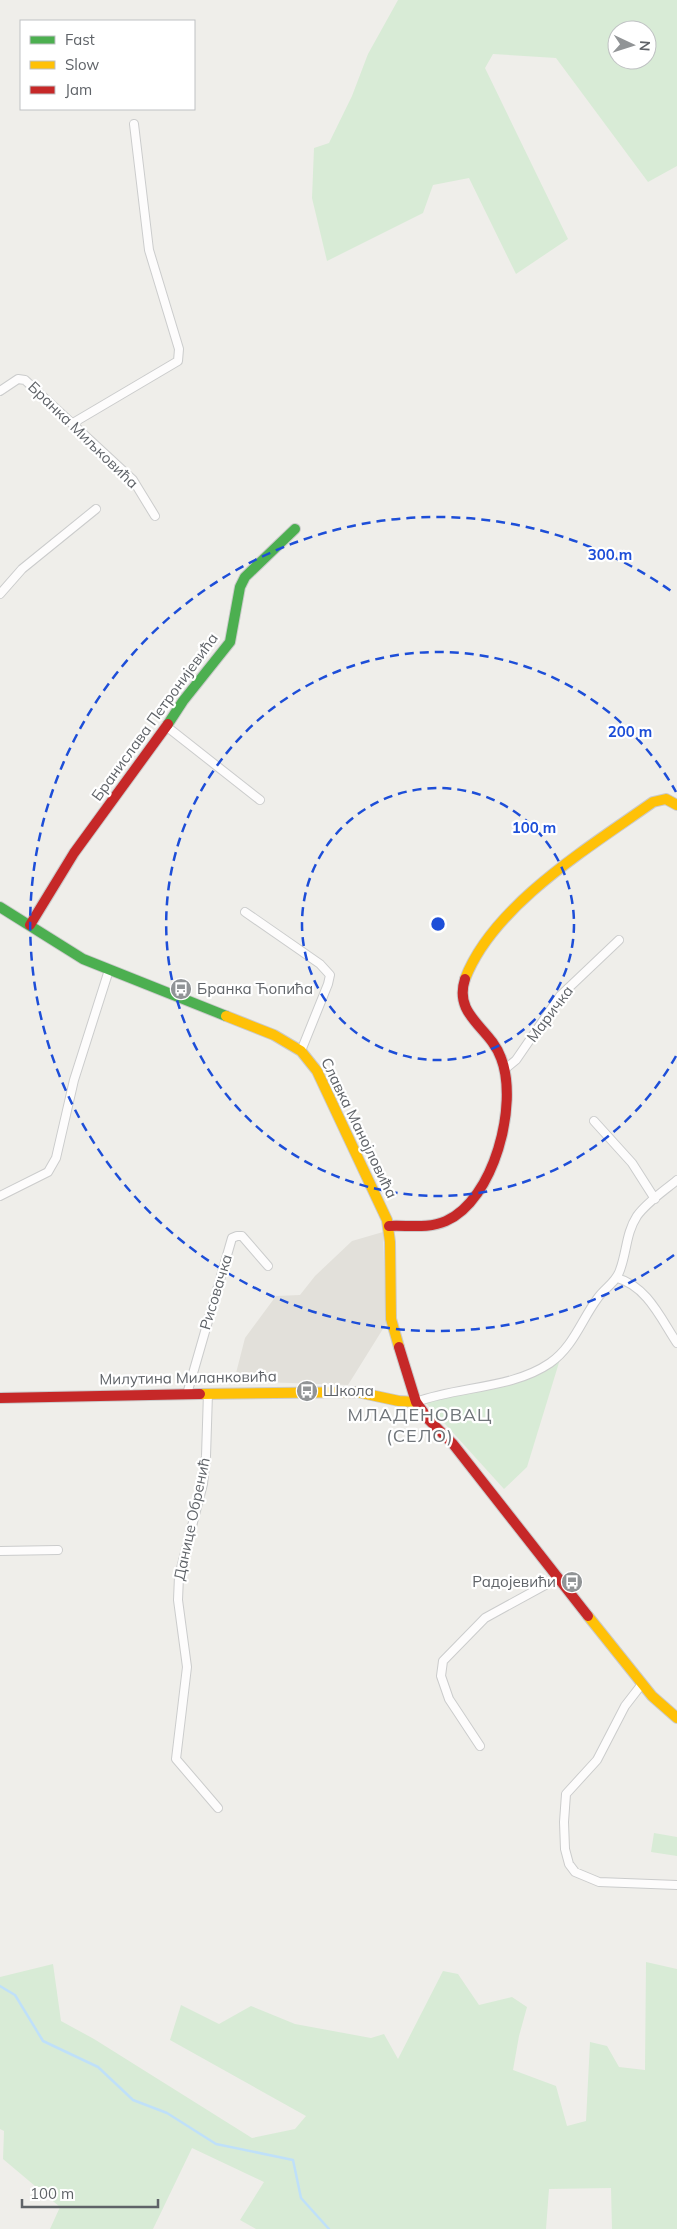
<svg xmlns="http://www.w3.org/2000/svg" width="677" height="2229" font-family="Mulish,sans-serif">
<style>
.education{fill:#e2e0da}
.green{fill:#d8ebd6;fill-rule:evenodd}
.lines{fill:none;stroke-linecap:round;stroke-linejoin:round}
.stream{stroke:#bfe0f9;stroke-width:2.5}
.street-casing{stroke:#cbcccc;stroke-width:10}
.fast-casing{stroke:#cacacb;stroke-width:12}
.slow-casing{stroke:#cacacb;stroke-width:12}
.jam-casing{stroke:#cacacb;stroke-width:12}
.street{stroke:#fdfcfc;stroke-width:8}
.fast{stroke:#4caf50;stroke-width:10}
.slow{stroke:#ffc107;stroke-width:10}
.jam{stroke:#c62828;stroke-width:10}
.ring{fill:none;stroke:#1d4ed8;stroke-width:2.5;stroke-dasharray:9 6}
.labels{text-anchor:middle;stroke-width:4.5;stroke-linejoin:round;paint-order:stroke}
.street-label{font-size:15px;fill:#5f6368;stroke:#fff}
.poi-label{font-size:15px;fill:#5f6368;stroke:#fff;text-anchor:start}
.quarter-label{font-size:18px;letter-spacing:1px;fill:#70757a;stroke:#fff}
.centre{fill:#1d4ed8;stroke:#fff;stroke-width:2.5}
.ring-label{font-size:15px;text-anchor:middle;font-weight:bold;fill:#1d4ed8;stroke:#fff;stroke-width:4.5;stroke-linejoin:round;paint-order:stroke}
</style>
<rect width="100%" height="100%" fill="#efeeea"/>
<path class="education" d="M383 1232 386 1324 348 1385 234 1381 245 1338 276 1296 300 1295 315 1276 352 1241Z"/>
<path class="green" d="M398 0H677V166L648 182 556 58 493 54 485 68 568 239 516 274 469 178 433 185 423 213 327 261 312 198 314 148 329 143 352 96 368 54ZM617 30H647V60H617Z
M561 1356 527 1467 504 1489 426 1403 458 1393 494 1389 527 1379Z
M654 1833 677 1837V1856L651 1852Z
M646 1962 677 1969V2229H612L611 2188 549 2189 546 2229H256L240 2220 264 2182 192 2148 153 2229H50L60 2207 3 2159 4 2131 0 2129V1977L53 1964 61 2021 94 2039 252 2138 295 2129 306 2116 170 2040 181 2005 219 2024 251 2006 295 2024 371 2038 384 2034 398 2059 443 1971 458 1974 479 2005 512 1997 527 2007 519 2036 513 2070 556 2086 567 2126 586 2121 590 2042 607 2046 619 2067 645 2070Z"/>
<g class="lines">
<path class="stream" d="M0 1986 15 1995 43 2041 98 2067 133 2100 167 2113 216 2144 293 2160 301 2198 329 2229"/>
<g class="street-casing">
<path id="street" d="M0 391 18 379 25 380 133 480 155 516
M73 423 178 361 179 349 149 250 134 124
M0 594 22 569 96 509
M166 726 260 800
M245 912 320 964 330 975 328 984 301 1051
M505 1069 516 1060 560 996 619 940
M594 1121 632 1163 655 1199
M0 1196 48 1172 56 1158 74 1080 109 970
M617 1278C647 1286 661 1319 677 1343
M208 1393 206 1456 203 1484 179 1576 178 1600 187 1667 176 1759 218 1808
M187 1394 232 1238 237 1236H242L268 1266
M416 1402C459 1386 512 1389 550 1363 573 1347 581 1321 597 1299 604 1288 616 1283 620 1270 627 1251 626 1233 637 1216 647 1202 664 1191 677 1180
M0 1551 58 1550
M642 1684 625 1706 597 1760 566 1794 564 1822 565 1849 569 1864 575 1872 599 1882 677 1885
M480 1746 449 1699 441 1676 443 1661 485 1618 558 1578"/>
</g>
<g class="fast-casing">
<path id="fast" d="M168 724 183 701 230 642 240 587 245 577 295 529
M0 907 83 959 226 1016"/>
</g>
<g class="slow-casing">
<path id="slow" d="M465 979C493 905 591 846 653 802L666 799 677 805
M226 1016 274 1035 301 1051 317 1071 387 1220 390 1242 391 1319 399 1347
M200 1394 357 1392 399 1401 416 1402
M588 1616 652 1696 677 1718"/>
</g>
<g class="jam-casing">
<path id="jam" d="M30 925 74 853 168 724
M389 1226C408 1225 428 1229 446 1221 494 1200 519 1104 501 1058 490 1027 453 1016 465 979
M399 1347 416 1402 429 1420 453 1444 588 1616
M0 1398 200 1394"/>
</g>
<use href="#street" class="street"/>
<use href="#fast" class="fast"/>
<use href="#slow" class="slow"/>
<use href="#jam" class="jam"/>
</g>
<g class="ring">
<circle cx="438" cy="924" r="136"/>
<path d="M676 1056A272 272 0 1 1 676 792"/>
<path d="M674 1255A407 407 0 1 1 674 593"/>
</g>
<defs>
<g id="bus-disc" transform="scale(1.125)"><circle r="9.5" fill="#919496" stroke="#fff"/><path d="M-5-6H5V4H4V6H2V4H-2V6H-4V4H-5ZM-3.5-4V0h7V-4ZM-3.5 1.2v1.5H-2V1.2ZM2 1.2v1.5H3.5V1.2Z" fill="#fff"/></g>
</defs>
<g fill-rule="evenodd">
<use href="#bus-disc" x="181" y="989"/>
<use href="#bus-disc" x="307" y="1391"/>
<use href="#bus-disc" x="572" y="1582"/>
</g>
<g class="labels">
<g class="street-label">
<text transform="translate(83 435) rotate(44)" y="5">Бранка Миљковића</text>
<text transform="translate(155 717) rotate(-54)" y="5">Бранислава Петронијевића</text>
<text transform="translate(550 1014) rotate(-53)" y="5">Маричка</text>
<text transform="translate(359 1128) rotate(64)" y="5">Славка Манојловића</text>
<text transform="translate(216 1292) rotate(-73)" y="5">Рисовачка</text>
<text transform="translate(188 1378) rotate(-1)" y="5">Милутина Миланковића</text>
<text transform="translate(192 1519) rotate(-78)" y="5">Данице Обренић</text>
</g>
<g class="poi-label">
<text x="197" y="994">Бранка Ћопића</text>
<text x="323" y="1396">Школа</text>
<text x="556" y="1587" text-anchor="end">Радојевићи</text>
</g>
<g class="quarter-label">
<text x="420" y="1421">МЛАДЕНОВАЦ<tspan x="420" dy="21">(СЕЛО)</tspan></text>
</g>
</g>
<circle cx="438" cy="924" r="8" class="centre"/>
<g class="ring-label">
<text x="610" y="560">300 m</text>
<text x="630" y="737">200 m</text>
<text x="534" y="833">100 m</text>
</g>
<rect x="20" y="20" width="175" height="90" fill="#ffffff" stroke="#bfc1c3"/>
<rect x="30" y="36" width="25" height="8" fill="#4caf50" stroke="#bfc1c3"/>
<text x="65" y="45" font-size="15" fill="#5f6368">Fast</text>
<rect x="30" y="61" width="25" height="8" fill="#ffc107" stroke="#bfc1c3"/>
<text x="65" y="70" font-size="15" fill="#5f6368">Slow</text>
<rect x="30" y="86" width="25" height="8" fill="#c62828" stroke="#bfc1c3"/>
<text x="65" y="95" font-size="15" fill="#5f6368">Jam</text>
<g transform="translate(632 45) rotate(94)"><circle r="24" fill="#ffffff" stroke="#bfc1c3"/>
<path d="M0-4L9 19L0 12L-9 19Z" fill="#919496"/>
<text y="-8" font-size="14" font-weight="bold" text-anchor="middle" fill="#5f6368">N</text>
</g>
<path d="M22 2199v8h136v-8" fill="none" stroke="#5f6368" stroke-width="2.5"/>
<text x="30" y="2199" font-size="15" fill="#5f6368" stroke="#ffffff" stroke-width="4" paint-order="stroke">100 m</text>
</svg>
